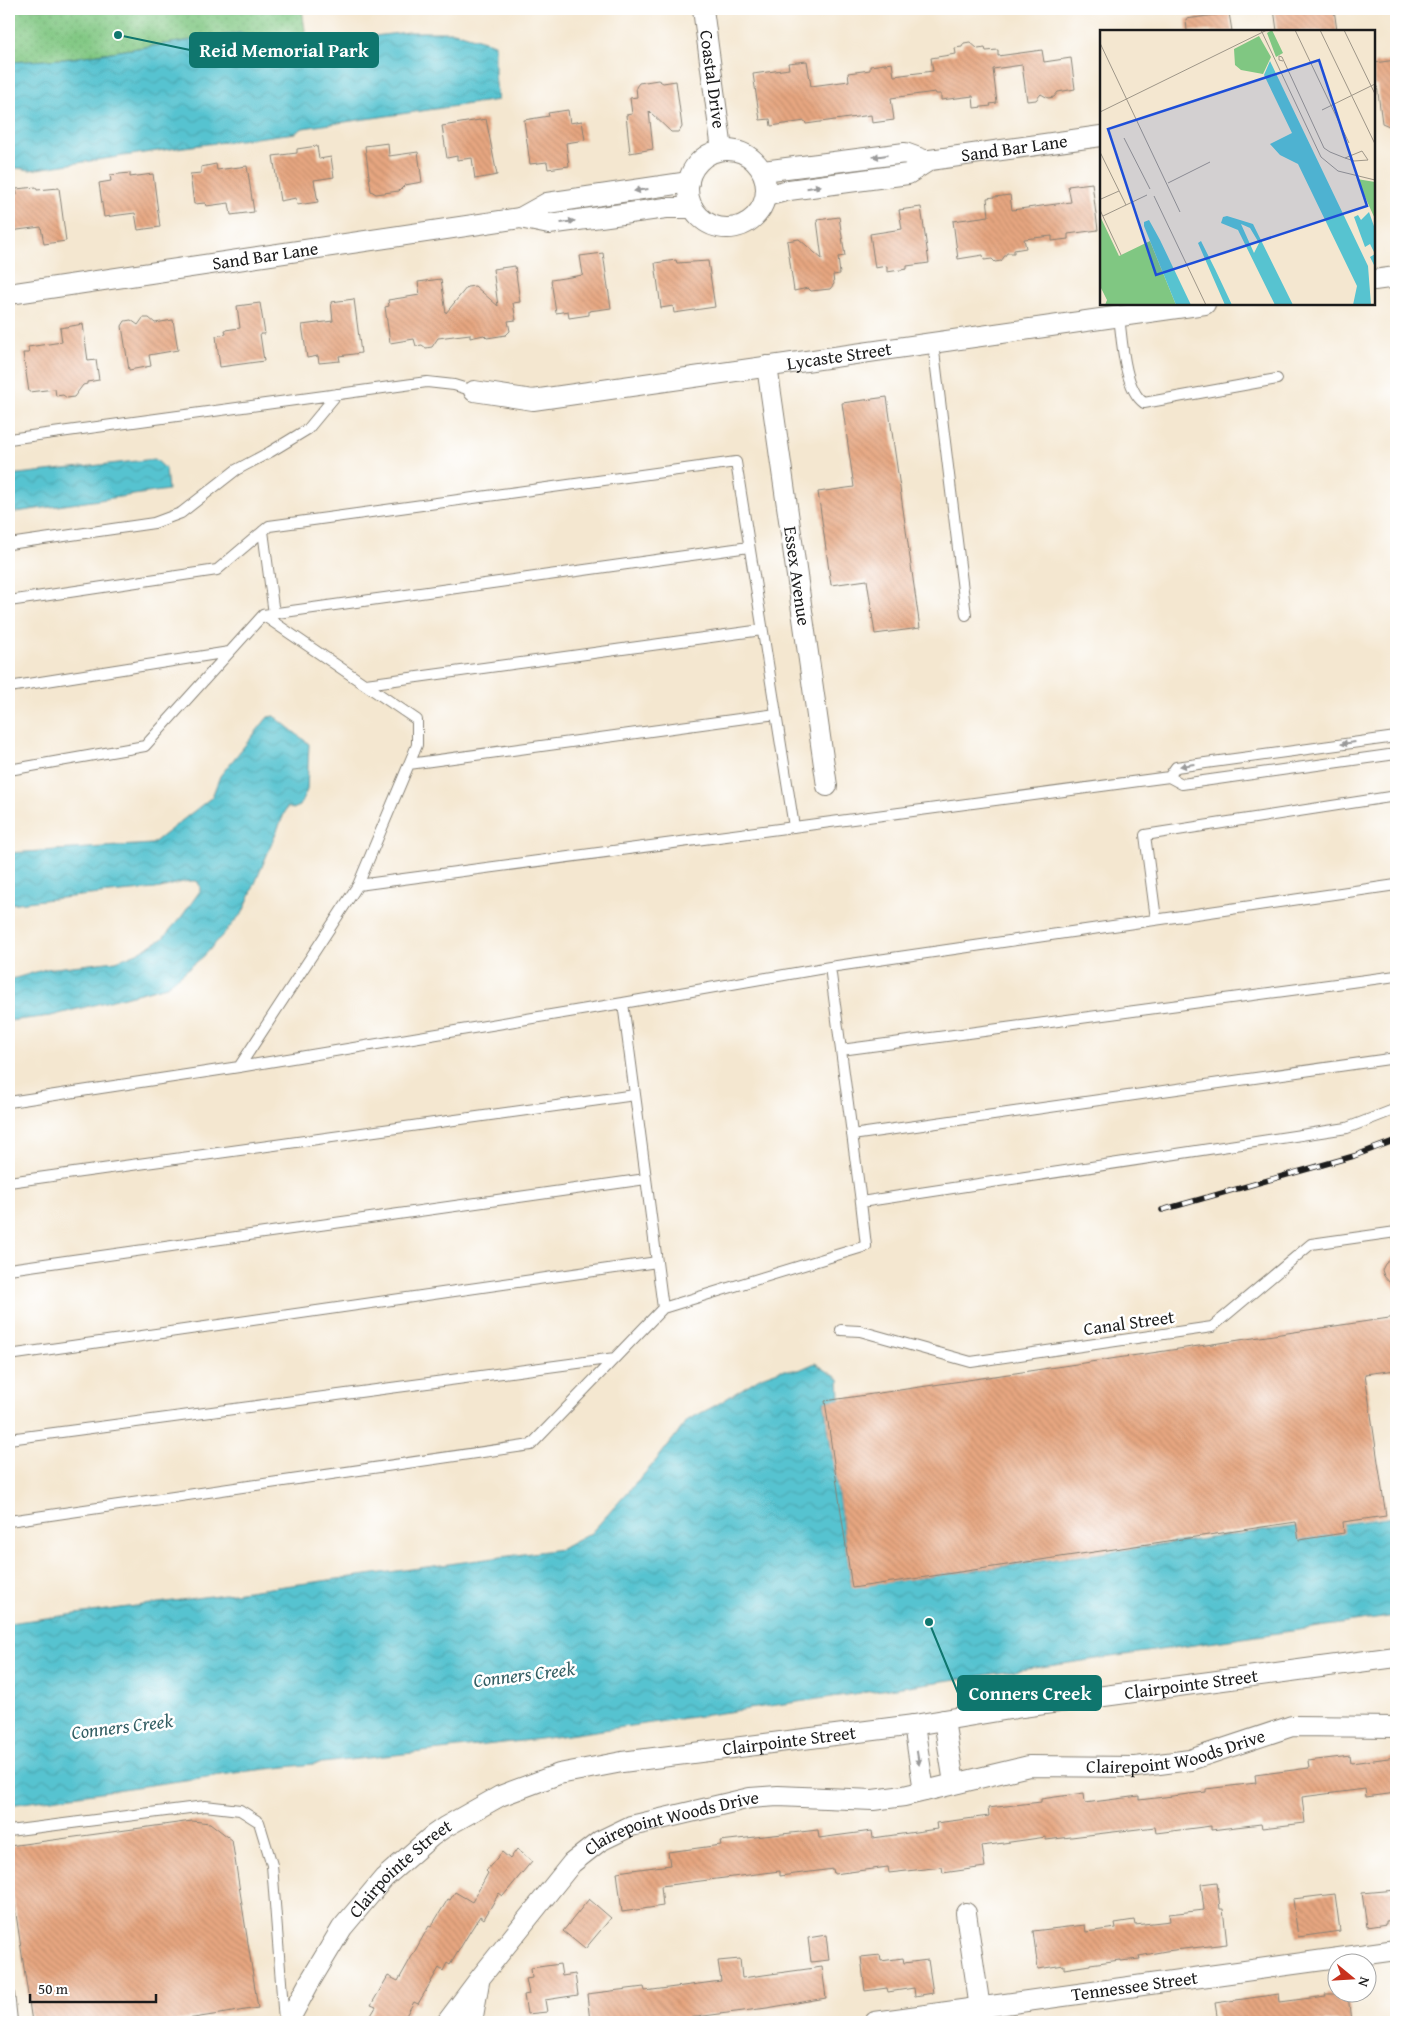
<svg xmlns="http://www.w3.org/2000/svg" width="1405" height="2031" font-family="'Gentium Book Plus',serif">
<style>
.park{fill:url(#park-dots);stroke:#4e724f}
.water{fill:url(#water-waves);stroke:#3a7076}
.building{fill:url(#building-back-hatch)}
.lines{fill:none;stroke-linecap:round;stroke-linejoin:round}
.service-casing{stroke:#888276;stroke-width:12}
.minor-casing{stroke:#888276;stroke-width:22}
.service{stroke:#fff;stroke-width:10}
.minor{stroke:#fff;stroke-width:20}
.rail-casing{stroke:#1c1c1c;stroke-width:5.5}
.rail{stroke:#fff;stroke-width:4;stroke-dasharray:11;stroke-linecap:butt}
.oneway{fill:#999}
.labels{text-anchor:middle;stroke-width:5;stroke-linejoin:round;paint-order:stroke}
.street-label{font-size:18px;fill:#1c1c1c;stroke:#fff}
.water-label{font-size:19px;font-style:italic;fill:#345f64;stroke:#fff}
.inset-road{fill:none;stroke:#9e9688;stroke-width:1}
.view{fill:#1d4ed8;fill-opacity:0.15;stroke:#1d4ed8;stroke-width:2.5}
.inset-edge{fill:none;stroke:#1c1c1c;stroke-width:2.5}
.leader{fill:none;stroke:#0f766e;stroke-width:2}
.callout-dot{fill:#0f766e;stroke:#fff;stroke-width:2}
.callout{fill:#0f766e;stroke:#0f766e;stroke-width:2}
.callout-label{font-size:19px;text-anchor:middle;font-weight:bold;fill:#fff}
</style>
<defs>
<pattern id="park-dots" width="8" height="8" patternUnits="userSpaceOnUse" patternTransform="scale(1.25)"><rect width="8" height="8" fill="#80c782"/><path d="M2 2h.1M6 6h.1" fill="none" stroke="#6eaa70" stroke-width="1.8" stroke-linecap="round"/></pattern>
<pattern id="water-waves" width="16" height="10" patternUnits="userSpaceOnUse" patternTransform="scale(1.25)"><rect width="16" height="10" fill="#57c3d0"/><path d="M0 5q4-4 8 0t8 0" fill="none" stroke="#4ba7b2"/></pattern>
<pattern id="building-back-hatch" width="6" height="6" patternUnits="userSpaceOnUse" patternTransform="scale(1.25)"><rect width="6" height="6" fill="#e6a680"/><path d="M-1 5l2 2M0 0l6 6M5-1l2 2" fill="none" stroke="#c58e6e"/></pattern>
</defs>
<rect width="100%" height="100%" fill="#fff"/>
<filter id="ink" filterUnits="userSpaceOnUse"><feTurbulence type="fractalNoise" baseFrequency=".02" numOctaves="2"/><feDisplacementMap in="SourceGraphic" scale="10" xChannelSelector="R" yChannelSelector="G"/><feConvolveMatrix kernelMatrix="1 2 1 2 8 2 1 2 1" color-interpolation-filters="sRGB"/></filter>
<filter id="wash" filterUnits="userSpaceOnUse"><feTurbulence type="fractalNoise" baseFrequency=".0096" numOctaves="4" result="noise"/><feDisplacementMap in="SourceGraphic" scale="20" xChannelSelector="R" yChannelSelector="G"/><feGaussianBlur stdDeviation="1.12" result="paint"/><feColorMatrix in="noise" values="0 0 0 0 0 0 0 0 0 0 0 0 0 0 0 0 0 1.4 0 .05"/><feComposite in="paint" operator="in"/></filter>
<g filter="url(#wash)">
<rect width="100%" height="100%" fill="#f4e7d0"/>
<path class="park" d="M9 9H302L307 44 239 33 65 59 9 62Z"/>
<path class="water" d="M408 32H454L495 44V76L498 100 303 128 295 133 184 147 30 170 17 168 9 169V62L65 59 239 33 307 44Z
M155 459 166 469 168 490 9 513V475Z
M274 716 309 744 307 790 300 806 293 809 287 807 243 912 204 956 167 986 51 1016 9 1021V980L46 969 116 961 137 953 162 939 182 916 200 891V886L197 881C182 880 169 887 155 889 106 893 58 898 9 904V853L152 844 212 797 220 776 268 717Z
M815 1363 839 1379 840 1399 824 1401 852 1587 1298 1526 1341 1524 1394 1517V1526H1396V1616L540 1739 249 1771 9 1805V1623L561 1549 591 1533 654 1463 688 1420 718 1404 761 1377 781 1370H799Z"/>
<g id="blocks">
<path class="building" d="M1274 9H1334L1337 31H1277Z
M1229 13 1232 31H1187L1186 19Z
M970 42 978 49 985 48 986 51 998 50V56L1042 50 1044 62 1071 58 1075 89 1058 92 1054 97 1048 98 1041 94 1036 100 1027 101 1022 65 993 69 997 103 990 104 991 106 974 108 973 96 941 100V94H936L935 92 891 98 894 120 872 123 871 115 806 124 805 121 771 126 770 119 760 120 753 74 789 69 788 63 807 61 811 86 849 81 848 73 870 70V66L892 63 894 76 933 71 931 58 956 54 955 48 962 47 964 43Z
M1396 60V129L1382 123 1377 85H1374V63Z
M658 80 663 83 676 81 682 127 679 132H671L649 111 653 149 630 153 626 115 632 114 630 98 637 97 636 87 639 83Z
M568 110 570 123 582 121 585 140 566 143 569 166 548 169 547 162 530 164 524 120 549 116 548 113Z
M486 119 497 175 475 179 472 158 457 160V156L447 158 442 126Z
M388 143 389 156 418 152 422 182 405 185 399 191 376 194 371 191 365 146Z
M317 146 319 159 331 157 334 177 314 180 318 202 297 205 296 198 280 201 273 156 297 153V149Z
M216 164 217 170 247 166 254 212 231 215 229 203 206 206 205 203 194 204 190 174 201 173V167Z
M130 173V177L153 174 160 227 138 230 135 213 104 217 99 183 111 181 110 175Z
M1092 183 1098 230 1068 234V239L1052 241V236L1024 239 1026 248 1014 250V253H1007L1001 261 995 262 992 259 984 260 983 255 958 259 953 221 989 216 987 198 1010 195 1012 210 1071 202 1068 186Z
M36 187 37 190 59 188 66 241 44 244 41 227 10 231 9 196 17 195 16 189Z
M921 207 929 263 907 266V269L887 272V266L875 268 870 234 902 229 899 210Z
M839 217 845 256 838 257 840 274 833 275 834 284 830 289 811 291 808 288 794 291 787 241 799 239 822 259 817 220Z
M603 253 611 308 589 311V315L569 318 568 311 556 313 551 280 583 275 580 256Z
M676 260 677 263 708 261 715 307 674 313 673 306 661 308 655 263Z
M515 266 520 302 513 303 516 320 508 321 510 331 506 335 487 338 484 335 470 338V334L438 338 432 347 426 348 422 345 416 346 414 339 390 343 385 307 389 306 388 300 420 295 418 282 441 279 446 313 467 287 475 286 498 306 493 269Z
M354 299 361 353 339 356 340 361 319 363 318 356 307 358 302 325 333 321 331 302Z
M260 303 265 334H260L264 361 220 367 216 336 226 334 225 330 240 328 237 306Z
M143 318H149L155 323 173 320 178 350 149 355 151 366 129 370 122 326 125 321 131 320 138 325Z
M83 324 88 361 96 360 99 380 87 382V384L83 385 74 397 67 398 63 395 56 396 55 389 29 392 23 353H29L28 347 62 342 60 328Z
M887 397 920 628 875 634 867 580 831 585 818 492 854 487 842 403Z
M1396 1255V1290L1384 1276 1382 1270 1385 1264Z
M1396 1317V1370L1365 1374 1386 1516 1343 1522 1344 1533 1299 1540 1296 1522 852 1588 825 1401Z
M1350 1756 1351 1763 1396 1757V1793L1366 1797 1365 1789 1302 1797 1305 1823 1262 1828 1261 1824 1211 1830V1826L1156 1833 1155 1827 1046 1840V1837L982 1846 985 1867 943 1873 942 1867 889 1873 888 1867 834 1874 833 1869 780 1876V1871L661 1886 663 1906 622 1912 617 1872 670 1865 668 1852 721 1845 720 1841 818 1830 819 1838 872 1831 873 1838 937 1829 936 1823 989 1816 988 1808 1041 1802V1799L1084 1793 1085 1803 1139 1796V1800L1206 1792V1789L1256 1783 1255 1775 1309 1768 1308 1761Z
M192 1821 210 1823 232 1840 258 2008 168 2022H32L9 1867V1846Z
M517 1849 532 1861 503 1896 499 1893 484 1919 480 1916 471 1930 450 1965 447 1963 443 1971 439 1968 418 2004 414 2002 402 2022H367L376 2007 371 2005 388 1976 398 1981 429 1926 431 1927 448 1899 450 1900 455 1892 472 1902 488 1873 486 1871 502 1852 510 1859Z
M1217 1882 1220 1909H1223L1227 1944 1166 1951 1139 1956 1140 1959 1120 1961V1960L1090 1964V1965L1064 1969V1965L1038 1969 1033 1931 1085 1925 1086 1932 1116 1928 1115 1923 1134 1920 1135 1925 1170 1921 1169 1914 1204 1910 1201 1884Z
M1396 1890V1920L1386 1921V1924L1367 1927 1362 1893Z
M1335 1894 1340 1931 1298 1937 1293 1899Z
M589 1899 611 1918 585 1949 563 1931Z
M826 1935 829 1960 811 1962 808 1938Z
M880 1955 881 1961 903 1958 904 1963 928 1960 933 1993 915 1996 914 1988 888 1992 887 1988 865 1991 861 1957Z
M740 1959 742 1978 822 1967 826 1998 767 2008 680 2019V2021L669 2022H590L587 1994 644 1987 645 1991 721 1981 718 1961Z
M560 1964 562 1976 575 1974 578 1995 545 2000 547 2012 527 2014 524 1995 529 1994 526 1979 532 1978 531 1968Z
M1279 1994 1280 2002 1326 1996 1325 1994H1348L1351 2022H1218L1215 2003Z"/>
</g>
</g>
<g filter="url(#ink)">
<use href="#blocks" fill-opacity="0" stroke="#888276" stroke-width="1"/>
<g class="lines">
<g class="service-casing">
<path id="service" d="M1119 316C1122 340 1124 389 1144 403L1277 379
M933 343 966 615
M9 439 427 382 454 385 474 391
M263 531 274 614
M9 544 154 523 181 513 236 470 270 452 308 429 337 394
M9 601 217 570 269 526 736 462 794 827
M263 615 749 547
M366 684 762 630
M9 687 229 652
M1396 737 1176 767 1169 777 1182 784 1396 754
M409 764 776 714
M9 770 145 746 263 615 417 720V745L358 885
M1156 919 1145 835 1396 796
M623 1003 830 967
M841 1050 1396 976
M239 1067 623 1003 663 1308
M9 1102 239 1067 358 885 1169 777
M852 1135 1396 1058
M9 1182 635 1095
M861 1202 830 967 1396 885
M9 1269 646 1179
M841 1330 860 1331 971 1362 1212 1327 1311 1244 1396 1232
M9 1355 657 1262
M9 1439 615 1358
M9 1521 531 1445 663 1308 866 1246 861 1202 1347 1128 1396 1109
M9 1831 205 1806 240 1810 259 1822 272 1865 284 2021
M9 1993 12 2021 9 2022"/>
</g>
<g class="minor-casing">
<g id="minor">
<path id="s1" d="M703 9 722 150"/>
<circle cx="727" cy="189" r="39"/>
<path d="M763 171 905 153 927 161"/>
<path id="s2" d="M766 196 789 190 908 174 930 160 1101 136"/>
<path d="M520 218 547 203 689 182"/>
<path d="M1374 280 1396 277"/>
<path id="s3" d="M9 294 520 218 549 224 666 208H693"/>
<path id="s4" d="M767 366 827 786"/>
<path id="s5" d="M474 391 533 400 1205 304"/>
<path d="M944 1720 954 1783"/>
<path d="M914 1725 924 1791"/>
<path d="M966 1913 982 2022"/>
<path id="s6" d="M288 2022 309 1983 342 1928 384 1878 432 1836 445 1827 500 1796 559 1774 622 1762 914 1725 1022 1707 1396 1657"/>
<path id="s7" d="M447 2022 480 1978 572 1863 600 1841 631 1826 750 1798 778 1796 873 1800 904 1796 1029 1766 1136 1767 1190 1760 1292 1726 1396 1727"/>
<path d="M472 2022 479 1982"/>
<path id="s8" d="M875 2022 1396 1950"/>
</g>
</g>
<use href="#service" class="service"/>
<use href="#minor" class="minor"/>
<g class="rail-casing">
<path id="rail" d="M1162 1210 1354 1156 1396 1140"/>
</g>
<use href="#rail" class="rail"/>
</g>
<defs><path id="oneway-solid" d="M-6-.8H1V-3.2L6.5 0L1 3.2V.8H-6Z" transform="scale(1.25)"/></defs>
<g class="oneway">
<use href="#oneway-solid" transform="translate(880 156) rotate(173)"/>
<use href="#oneway-solid" transform="translate(814 187) rotate(-9)"/>
<use href="#oneway-solid" transform="translate(641 190) rotate(172)"/>
<use href="#oneway-solid" transform="translate(568 222) rotate(-8)"/>
<use href="#oneway-solid" transform="translate(1348 743) rotate(172)"/>
<use href="#oneway-solid" transform="translate(1187 765) rotate(172)"/>
<use href="#oneway-solid" transform="translate(918 1758) rotate(81)"/>
</g>
</g>
<g class="labels">
<g class="street-label">
<text dy="6" stroke="none"><textPath href="#s1" startOffset="71">Coastal Drive</textPath></text>
<text dy="6" stroke="none"><textPath href="#s2" startOffset="255">Sand Bar Lane</textPath></text>
<text dy="6" stroke="none"><textPath href="#s3" startOffset="259">Sand Bar Lane</textPath></text>
<text dy="6" stroke="none"><textPath href="#s5" startOffset="369">Lycaste Street</textPath></text>
<text dy="6" stroke="none"><textPath href="#s4" startOffset="212">Essex Avenue</textPath></text>
<text transform="translate(1129 1323) rotate(-8)" y="6">Canal Street</text>
<text dy="6" stroke="none"><textPath href="#s6" startOffset="1018">Clairpointe Street</textPath></text>
<text dy="6" stroke="none"><textPath href="#s6" startOffset="612">Clairpointe Street</textPath></text>
<text dy="6" stroke="none"><textPath href="#s7" startOffset="826">Clairepoint Woods Drive</textPath></text>
<text dy="6" stroke="none"><textPath href="#s7" startOffset="312">Clairepoint Woods Drive</textPath></text>
<text dy="6" stroke="none"><textPath href="#s6" startOffset="192">Clairpointe Street</textPath></text>
<text dy="6" stroke="none"><textPath href="#s8" startOffset="262">Tennessee Street</textPath></text>
</g>
<g class="water-label">
<text transform="translate(524 1674) rotate(-7)" y="7">Conners Creek</text>
<text transform="translate(122 1726) rotate(-7)" y="7">Conners Creek</text>
</g>
</g>
<g transform="translate(1100 30)">
<rect width="275" height="275" fill="#f4e7d0"/>
<path d="M172 0 183 23 176 27 167 3ZM159 6 171 27 163 44 141 40 135 35 134 19Z" fill="#80c782"/>
<path d="M257 149 275 152V189ZM0 186 19 226 50 211 76 275H5L7 270 0 256Z" fill="#80c782"/>
<path d="M170 31 268 236 271 275H253L257 256 198 134 180 125 170 114 192 103 164 45ZM269 182 275 199V237L270 227 275 224 270 214 265 217 254 187 258 185 261 190ZM127 186 153 194 193 275H175L138 200 121 193 123 187ZM141 194 150 198 159 213 154 223ZM49 190 60 210 91 275H76L44 196V192ZM101 211 115 239 132 275H125L98 213Z" fill="#57c3d0" fill-rule="evenodd"/>
<path class="inset-road" d="M161 0 221 127 238 141 275 150M195 0 249 113M220 0 275 114M244 0 275 64M0 13 80 182M183 31 179 30V26L182 27 224 118 230 122 245 128 254 131 268 130 262 121 245 128M222 80 275 54M0 82 167 0M24 108 50 159M0 122 26 175M68 153 110 132M54 166 106 275M1 169 19 161M0 180 21 225M3 186 47 165"/>
<path class="view" d="M219 30 267 176 56 245 8 99Z"/>
<rect width="275" height="275" class="inset-edge"/>
</g>
<path class="leader" d="M118 35L190 50M929 1622L958 1693"/>
<g class="callout-dot">
<circle cx="118" cy="35" r="5"/>
<circle cx="929" cy="1622" r="5"/>
</g>
<g class="callout">
<rect x="190" y="33" width="188" height="34" rx="5"/>
<rect x="958" y="1676" width="143" height="34" rx="5"/>
</g>
<g class="callout-label">
<text x="284" y="57">Reid Memorial Park</text>
<text x="1030" y="1700">Conners Creek</text>
</g>
<rect width="1405" height="2031" fill="none" stroke="#fff" stroke-width="30"/>
<g transform="translate(1352 1978) rotate(108)"><circle r="24" fill="#ffffff" stroke="#a4a4a4"/>
<path d="M0-4L9 19L0 12L-9 19Z" fill="#c8321e"/>
<text y="-8" font-size="14" font-weight="bold" text-anchor="middle" fill="#1c1c1c">N</text>
</g>
<path d="M30 1994v8h126v-8" fill="none" stroke="#1c1c1c" stroke-width="2.5"/>
<text x="38" y="1994" font-size="15" fill="#1c1c1c" stroke="#ffffff" stroke-width="4" paint-order="stroke">50 m</text>
</svg>
